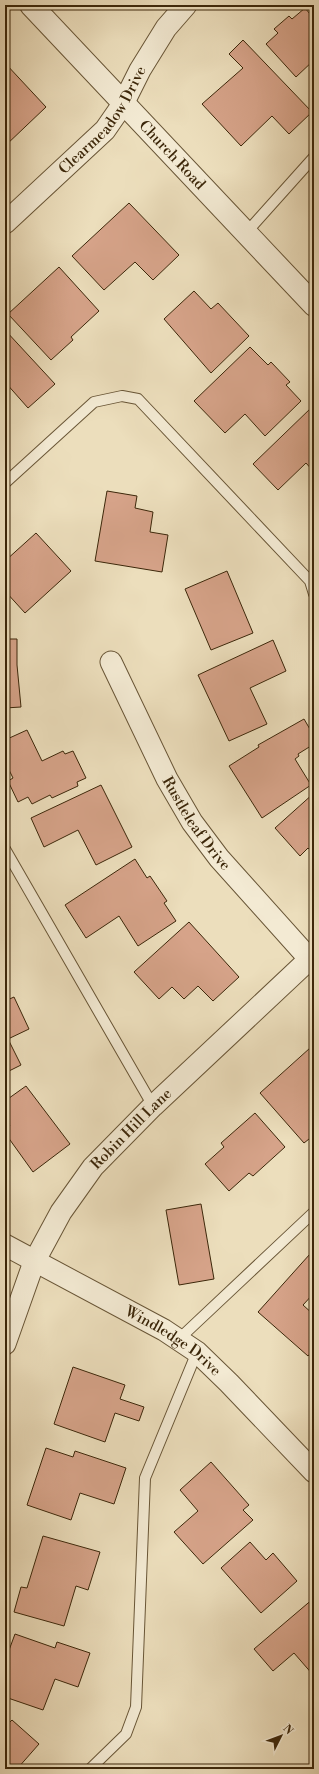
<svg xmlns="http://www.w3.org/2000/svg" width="319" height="1774" font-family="'Libre Bodoni',serif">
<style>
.building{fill:#d6a389;stroke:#3c270a}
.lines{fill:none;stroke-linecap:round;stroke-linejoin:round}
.service-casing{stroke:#685536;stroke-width:12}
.minor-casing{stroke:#685536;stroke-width:23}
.tertiary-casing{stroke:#685536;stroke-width:24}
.service{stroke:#f3ead3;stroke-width:10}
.minor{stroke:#f3ead3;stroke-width:21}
.tertiary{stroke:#f3ead3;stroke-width:22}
.labels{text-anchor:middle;stroke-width:3.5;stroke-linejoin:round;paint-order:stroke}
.street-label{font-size:15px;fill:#3c270a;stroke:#f3ead3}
</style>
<rect width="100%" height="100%" fill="#ecdebc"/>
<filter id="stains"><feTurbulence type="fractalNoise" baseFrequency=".005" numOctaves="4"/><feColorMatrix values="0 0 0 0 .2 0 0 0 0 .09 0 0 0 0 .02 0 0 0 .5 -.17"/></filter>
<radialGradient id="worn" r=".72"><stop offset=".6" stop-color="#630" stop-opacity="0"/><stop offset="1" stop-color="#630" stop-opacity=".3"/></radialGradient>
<path class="building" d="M305 8 310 14 314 11V60L296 77 266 44 278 33 274 29 289 16 292 19Z
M243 40 312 112 289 134 272 116 241 146 202 104 243 68 229 54Z
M5 63 46 107 5 146Z
M129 203 179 255 153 280 135 262 104 290 72 256Z
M59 267 99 311 71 337 73 340 51 360 8 314Z
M194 291 211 309 218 303 249 336 211 373 164 319Z
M5 330 55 384 28 408 5 382Z
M250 347 268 365 271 362 290 382 286 385 301 401 265 436 245 414 225 433 194 401Z
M312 407 314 409V472L306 463 278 490 253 464Z
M107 491 137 496 135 508 153 512 150 532 168 535 162 572 95 561Z
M36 533 71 571 25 613 5 591V561Z
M227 571 253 633 211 650 185 589Z
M5 639H17V665L21 707 5 708Z
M273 640 286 671 250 688 267 724 229 741 198 675Z
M304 719 314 736V744L298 754 299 756 295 759 311 785 262 818 229 766 259 747 258 745Z
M27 730 42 761 63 751 65 754 73 751 86 778 77 782 78 786 52 798 50 795 32 804 28 797 18 802 8 781 13 778 5 762V740Z
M101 785 132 847 96 865 78 830 44 847 31 818Z
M314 793V854L308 848 300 856 275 828Z
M135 859 147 878 150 876 167 901 164 903 176 921 138 946 119 916 86 938 65 905Z
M189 922 239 977 213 1001 198 986 184 999 172 987 159 999 134 972Z
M14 997 29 1029 8 1039 21 1065 5 1073V1001Z
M310 1048 314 1053V1135L304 1143 260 1093Z
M26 1086 70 1144 33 1172 5 1133V1130L10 1126 5 1119V1101Z
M255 1113 285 1147 253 1176 249 1173 229 1191 205 1164 224 1147 221 1143Z
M201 1204 214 1279 179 1285 166 1210Z
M310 1254 314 1257V1293L303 1305 314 1315V1349L308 1356 258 1312Z
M73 1367 125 1385 120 1399 144 1407 139 1421 115 1413 105 1442 54 1424Z
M46 1448 73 1457 75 1451 126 1468 114 1504 80 1493 71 1520 27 1505Z
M211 1462 249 1505 243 1510 253 1520 203 1564 174 1532 198 1511 180 1490Z
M43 1536 100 1552 88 1590 76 1586 64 1626 14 1612 21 1587 27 1588Z
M250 1542 266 1560 273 1553 297 1581 261 1613 221 1568Z
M314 1598V1676L294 1653 273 1671 254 1649Z
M15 1634 55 1648 57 1642 90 1653 78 1687 55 1679 43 1710 5 1697V1661Z
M12 1720 39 1744 17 1769H5V1727Z"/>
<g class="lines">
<g class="service-casing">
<path id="service" d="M246 233 314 157
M5 483 94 402 122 396 138 399 310 581 314 594
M5 849 153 1106
M179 1339 314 1212
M90 1769 126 1734 136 1707 145 1478 197 1352"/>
</g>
<g class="minor-casing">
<g id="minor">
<path id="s1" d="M5 223 105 130 123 104 140 70 166 28 186 5"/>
<path id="s2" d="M111 662 167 779 192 822 219 858 314 964"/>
<path id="s3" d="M5 1245 164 1330 197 1352 229 1383 314 1472"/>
<path id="s4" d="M5 1344 34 1262 61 1212 93 1167 153 1106 314 955"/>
</g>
</g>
<g class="tertiary-casing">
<g id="tertiary">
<path id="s5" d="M31 5 314 305"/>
</g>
</g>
<use href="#service" class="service"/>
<use href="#minor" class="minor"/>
<use href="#tertiary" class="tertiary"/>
</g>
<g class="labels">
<g class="street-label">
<text dy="5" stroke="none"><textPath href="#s1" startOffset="143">Clearmeadow Drive</textPath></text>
<text dy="5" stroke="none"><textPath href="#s5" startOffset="206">Church Road</textPath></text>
<text dy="5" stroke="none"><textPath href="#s2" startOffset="183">Rustleleaf Drive</textPath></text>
<text dy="5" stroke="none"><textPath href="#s4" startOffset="253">Robin Hill Lane</textPath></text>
<text dy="5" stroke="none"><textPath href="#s3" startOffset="194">Windledge Drive</textPath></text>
</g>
</g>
<rect width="319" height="1774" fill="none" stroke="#ecdebc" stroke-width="20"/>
<rect x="6" y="6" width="307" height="1762" fill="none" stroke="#3c270a" stroke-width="2"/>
<rect x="10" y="10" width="299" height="1754" fill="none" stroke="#3c270a"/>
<g transform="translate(281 1736) rotate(48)" stroke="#f3ead3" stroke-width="3" paint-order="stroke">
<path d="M0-3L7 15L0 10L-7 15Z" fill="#3c270a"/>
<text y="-6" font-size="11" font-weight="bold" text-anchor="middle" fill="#3c270a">N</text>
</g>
<rect width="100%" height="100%" filter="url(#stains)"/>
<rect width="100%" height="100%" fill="url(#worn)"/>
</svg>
